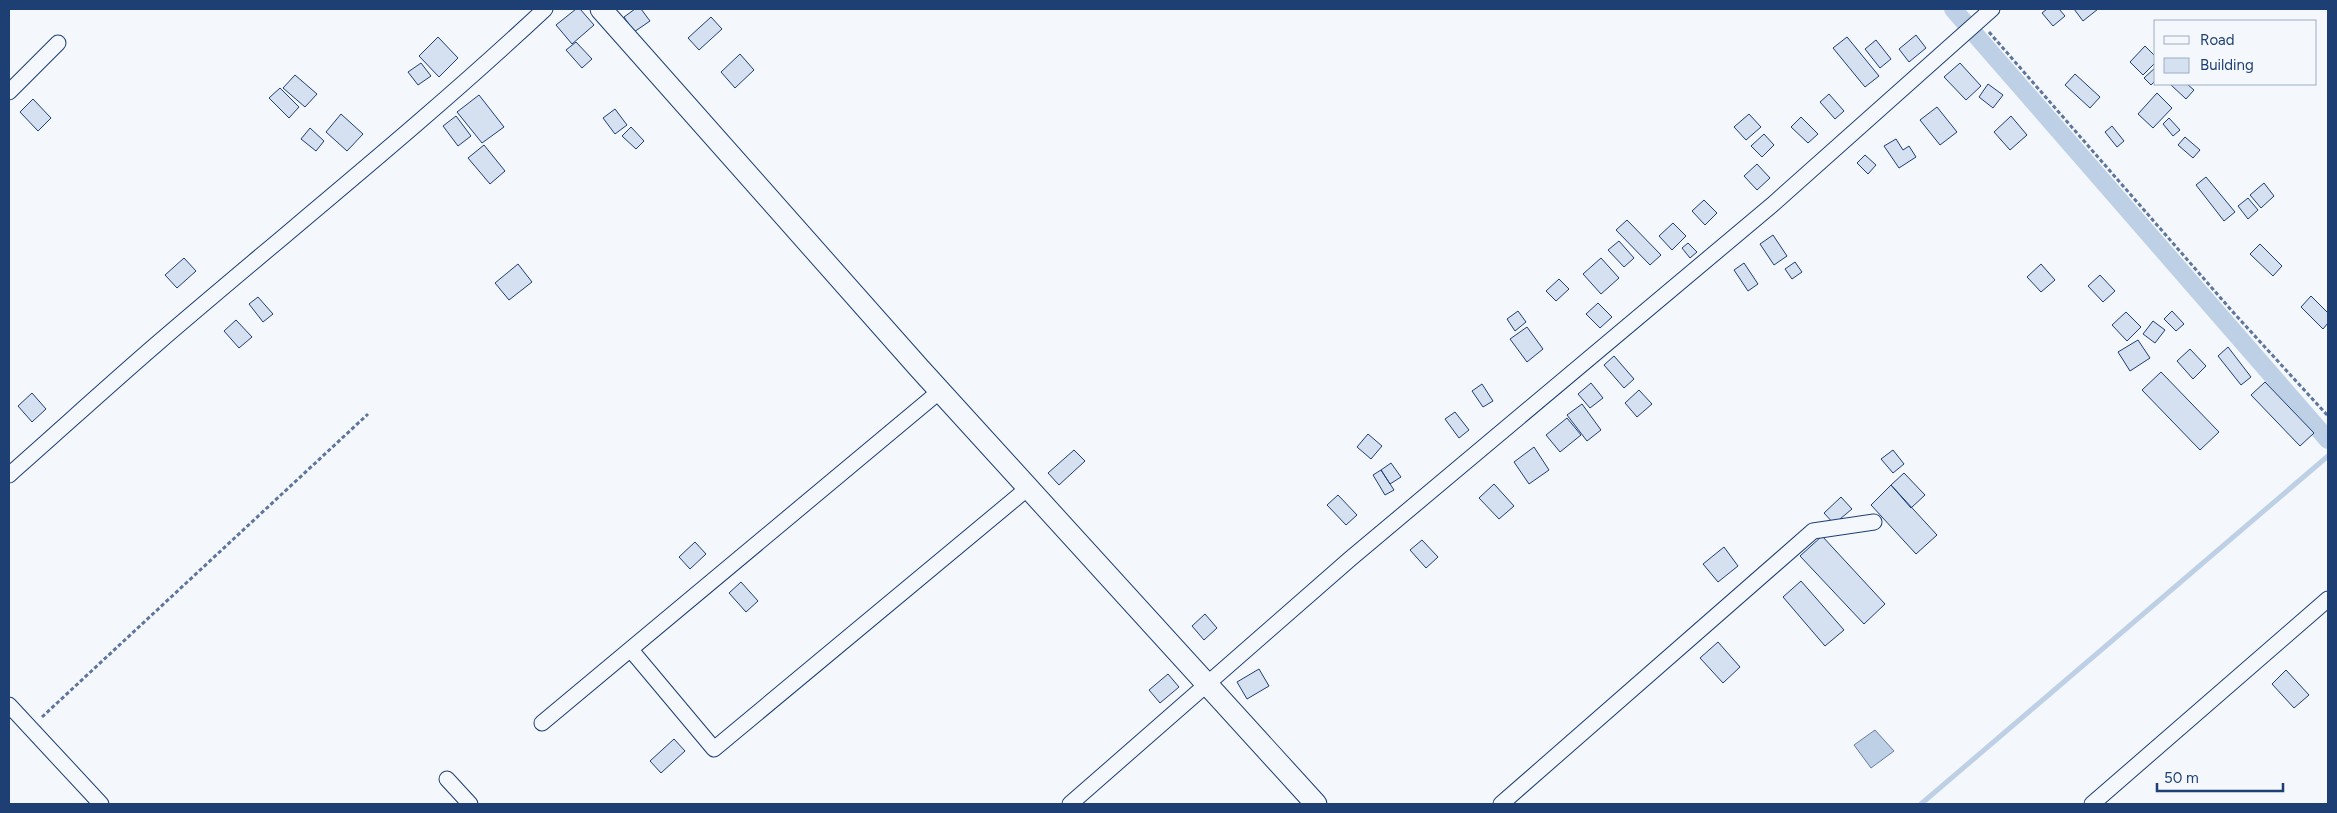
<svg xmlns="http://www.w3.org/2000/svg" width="2337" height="813" font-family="Figtree,sans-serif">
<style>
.water{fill:#bed0e5;stroke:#687fa3}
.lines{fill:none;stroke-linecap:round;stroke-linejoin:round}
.stream{stroke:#bed0e5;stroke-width:5}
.canal{stroke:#bed0e5;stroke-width:18}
.building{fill:#d5e0f0;stroke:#1d3f73}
.street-casing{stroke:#1d3f73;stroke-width:17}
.secondary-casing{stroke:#1d3f73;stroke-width:23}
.path{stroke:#5e769c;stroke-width:3;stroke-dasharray:4 2.5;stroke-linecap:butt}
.street{stroke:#f4f7fb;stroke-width:15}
.secondary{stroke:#f4f7fb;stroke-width:21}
</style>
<rect width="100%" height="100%" fill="#f4f7fb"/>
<path class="water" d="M1875 730 1894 751 1871 768 1854 745Z"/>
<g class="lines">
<path class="stream" d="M1921 804 2328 456"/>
<path class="canal" d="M1953 9 2328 440"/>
</g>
<path class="building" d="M576 9H580L594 25 572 44 556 25Z
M635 9H641L650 21 634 32 624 17Z
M2047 9H2059L2065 16 2053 26 2042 13Z
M2074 9H2098L2083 21Z
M711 17 722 29 699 50 688 38Z
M1916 35 1926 48 1909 62 1899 49Z
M438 37 458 58 439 77 419 56Z
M1847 37 1879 76 1865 87 1833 48Z
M1876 40 1891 59 1880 68 1865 49Z
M576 42 592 59 582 68 566 50Z
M2145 46 2156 57V62L2143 75 2130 62Z
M740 54 754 70 735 88 721 72Z
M421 63 431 76 418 85 408 72Z
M1960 63 1981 86 1966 100 1944 77Z
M2156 67V80L2151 85 2144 78Z
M2075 74 2100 97 2090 108 2065 85Z
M295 75 317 94 305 107 283 88Z
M1988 84 2003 95 1993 108 1979 97Z
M2170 84H2187L2194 90 2186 99Z
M280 88 299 107 289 118 269 98Z
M2157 93 2172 108 2153 128 2138 114Z
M1829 94 1844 111 1835 119 1820 102Z
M479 95 504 127 482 143 457 112Z
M33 99 51 118 38 131 20 112Z
M1937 107 1957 132 1940 145 1920 120Z
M615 109 627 125 615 134 603 118Z
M341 114 363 134 347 151 326 132Z
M1749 114 1761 127 1746 140 1734 127Z
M456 116 471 136 458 146 443 126Z
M2011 116 2027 135 2010 150 1994 132Z
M1801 117 1818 134 1808 143 1791 127Z
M2169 118 2180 130 2173 136 2163 124Z
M2112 126 2124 141 2117 147 2105 132Z
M631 127 644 141 636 149 622 136Z
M310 128 324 141 316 151 301 139Z
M1764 134 1774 145 1762 157 1751 146Z
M2185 137 2200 150 2193 158 2178 145Z
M1896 139 1903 150 1909 146 1916 157 1899 168 1884 146Z
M484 145 505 171 490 184 468 158Z
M1865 155 1876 165 1868 174 1857 163Z
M1757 164 1770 178 1757 190 1744 176Z
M2206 177 2235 212 2224 221 2196 185Z
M2264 183 2274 196 2261 208 2250 195Z
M2248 198 2258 210 2248 219 2238 206Z
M1704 200 1717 213 1705 225 1692 211Z
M1627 220 1661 255 1650 265 1616 230Z
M1673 223 1686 236 1672 250 1659 236Z
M1773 235 1787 256 1774 265 1760 244Z
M1619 241 1634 258 1624 267 1608 250Z
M1688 243 1697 252 1690 258 1682 248Z
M2260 244 2282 266 2273 276 2250 254Z
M184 258 196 271 177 288 165 275Z
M1601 258 1619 278 1601 294 1583 274Z
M1795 262 1802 272 1792 279 1785 269Z
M1744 263 1758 284 1748 291 1734 270Z
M518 264 532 282 509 300 495 283Z
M2041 264 2055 280 2041 292 2027 277Z
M2100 275 2115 291 2103 302 2088 286Z
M1559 279 1569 289 1556 301 1546 291Z
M2311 296 2328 313V323L2323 329 2301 307Z
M258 297 273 314 263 322 249 304Z
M1598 303 1612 317 1600 328 1586 314Z
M1518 311 1526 322 1515 331 1507 319Z
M2172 311 2184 324 2176 331 2164 319Z
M2126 312 2141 327 2127 341 2112 325Z
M236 320 252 337 239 348 224 331Z
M2153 321 2165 330 2155 343 2143 334Z
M1527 327 1543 349 1527 362 1510 339Z
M2138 340 2150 358 2130 371 2118 352Z
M2228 347 2251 377 2241 385 2218 356Z
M2190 349 2206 366 2193 379 2177 361Z
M1614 356 1634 379 1624 388 1604 365Z
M2161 372 2219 432 2200 450 2142 390Z
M2265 382 2314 433 2300 446 2251 395Z
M1591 383 1603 398 1590 408 1578 394Z
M1482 384 1493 401 1483 407 1472 391Z
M1639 390 1652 404 1637 417 1625 403Z
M32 393 46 409 32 422 18 406Z
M1582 404 1601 430 1587 441 1567 415Z
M1455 412 1469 430 1459 438 1445 419Z
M1567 418 1581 435 1560 452 1546 435Z
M1368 434 1382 446 1371 459 1357 447Z
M1534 447 1549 470 1529 484 1514 462Z
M1074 450 1085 461 1059 485 1048 473Z
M1893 450 1904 464 1893 473 1881 459Z
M1391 463 1401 477 1390 484 1381 470Z
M1381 470 1394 490 1385 495 1373 475Z
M1904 473 1925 495 1911 508 1891 485Z
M1494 484 1514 506 1499 519 1479 498Z
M1891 485 1937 535 1916 554 1871 505Z
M1338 495 1357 515 1346 525 1327 505Z
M1841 497 1852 509 1834 524 1824 513Z
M1822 536 1885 604 1864 624 1800 556Z
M1422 540 1438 557 1426 568 1410 550Z
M695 542 706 554 690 569 679 557Z
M1724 547 1738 566 1718 582 1703 564Z
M1801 581 1844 630 1825 646 1783 597Z
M741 582 758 601 746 612 729 593Z
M1205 614 1217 628 1204 640 1192 626Z
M1718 642 1740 667 1723 683 1700 658Z
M1259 669 1269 686 1247 699 1237 682Z
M2286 670 2309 695 2294 708 2272 684Z
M1168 674 1179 687 1160 703 1149 690Z
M674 739 685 751 661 773 650 761Z"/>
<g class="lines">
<g class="street-casing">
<path id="street" d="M9 92 58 43
M9 475C59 431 108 386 159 342 288 231 421 125 545 9
M631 650 714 749 1028 488
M9 705 101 804
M542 723 940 391
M447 779 470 804
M1070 804 1350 559 1772 205 1992 9
M1501 804 1813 531 1874 522
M2092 804 2328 599"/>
</g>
<g class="secondary-casing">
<path id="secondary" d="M601 9 920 369 1316 804"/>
</g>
<path class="path" d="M1989 32 2232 311 2328 416
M42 717 368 414"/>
<use href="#street" class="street"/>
<use href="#secondary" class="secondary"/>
</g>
<rect width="2337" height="813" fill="none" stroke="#1d3f73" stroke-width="20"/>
<rect x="2154" y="20" width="162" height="65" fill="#f4f7fb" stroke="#9eadc5"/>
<rect x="2164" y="36" width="25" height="8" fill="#f4f7fb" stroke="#9eadc5"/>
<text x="2200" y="45" font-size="15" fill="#1d3f73">Road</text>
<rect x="2164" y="58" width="25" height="15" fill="#d5e0f0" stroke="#9eadc5"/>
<text x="2200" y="70" font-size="15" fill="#1d3f73">Building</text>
<path d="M2157 783v8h126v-8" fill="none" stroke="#1d3f73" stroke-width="2.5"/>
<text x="2164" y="783" font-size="15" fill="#1d3f73" stroke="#f4f7fb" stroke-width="4" paint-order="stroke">50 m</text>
</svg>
